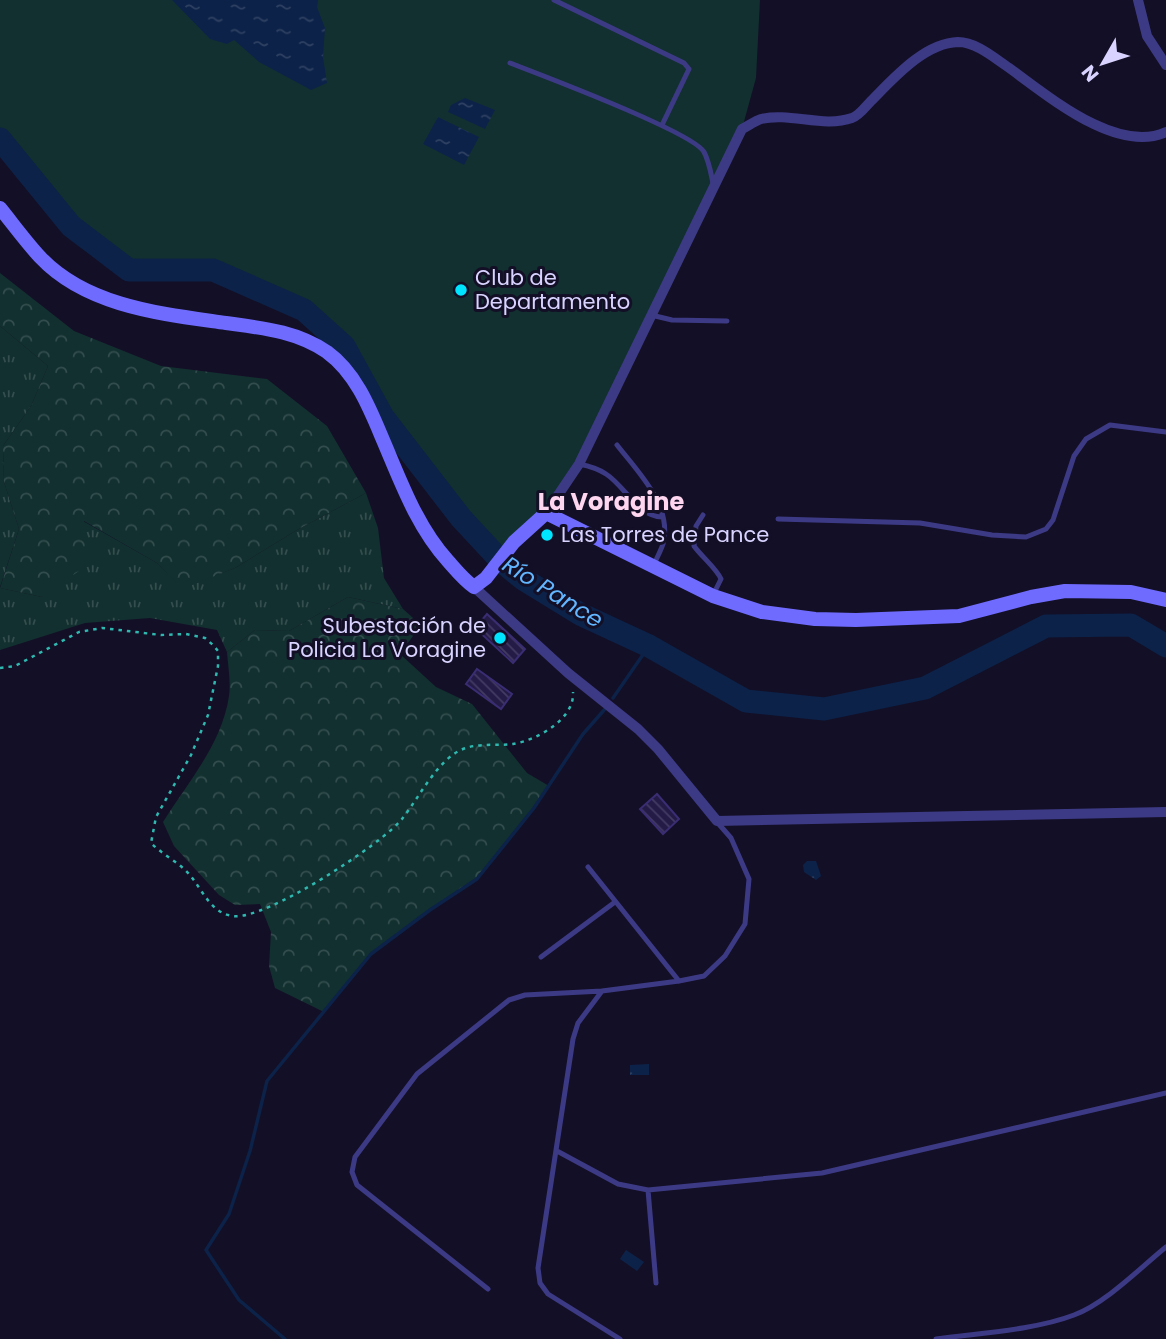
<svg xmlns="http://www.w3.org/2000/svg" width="1166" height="1339" font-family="Poppins,sans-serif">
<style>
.grass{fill:url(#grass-tufts)}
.forest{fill:url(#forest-crowns)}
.garden{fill:#12302f}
.water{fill:url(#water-ripples)}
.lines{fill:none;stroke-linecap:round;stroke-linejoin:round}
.stream{stroke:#0c2248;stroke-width:3.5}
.river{stroke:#0c2248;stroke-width:23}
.building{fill:url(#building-back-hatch);stroke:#3b2d73;stroke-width:2}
.path{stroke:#2fb8b0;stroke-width:2.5;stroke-dasharray:3.5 5;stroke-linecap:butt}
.lane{stroke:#3d3a85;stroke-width:5}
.street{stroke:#3d3a85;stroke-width:10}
.secondary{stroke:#6f6bff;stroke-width:14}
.poi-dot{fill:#00e5ff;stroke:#130f26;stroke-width:2.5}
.labels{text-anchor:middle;stroke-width:6;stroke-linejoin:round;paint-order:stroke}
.poi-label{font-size:21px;fill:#d9d4ff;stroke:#130f26;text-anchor:start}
.water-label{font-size:23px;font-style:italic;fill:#62b6ff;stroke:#130f26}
.quarter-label{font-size:24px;font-weight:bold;fill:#ffd6f0;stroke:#130f26}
</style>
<defs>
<pattern id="grass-tufts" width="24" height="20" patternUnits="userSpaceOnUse" patternTransform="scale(1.75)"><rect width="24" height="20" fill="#12302f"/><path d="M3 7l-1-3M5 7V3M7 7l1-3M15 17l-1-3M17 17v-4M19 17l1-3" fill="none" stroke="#344d4e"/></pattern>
<pattern id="forest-crowns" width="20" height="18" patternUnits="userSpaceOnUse" patternTransform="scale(1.75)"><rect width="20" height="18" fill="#12302f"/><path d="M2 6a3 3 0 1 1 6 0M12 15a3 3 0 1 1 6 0" fill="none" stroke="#344d4e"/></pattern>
<pattern id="water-ripples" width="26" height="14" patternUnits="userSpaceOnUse" patternTransform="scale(1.75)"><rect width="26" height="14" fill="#0c2248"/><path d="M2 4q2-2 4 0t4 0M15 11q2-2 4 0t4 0" fill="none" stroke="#2f4163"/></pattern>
<pattern id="building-back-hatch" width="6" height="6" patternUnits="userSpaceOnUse" patternTransform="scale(1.75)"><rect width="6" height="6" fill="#241b47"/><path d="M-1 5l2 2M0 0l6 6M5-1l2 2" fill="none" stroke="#433b63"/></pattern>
</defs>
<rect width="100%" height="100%" fill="#130f26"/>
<path class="grass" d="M0 326 48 366 31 406 3 446 4 482 19 529 0 587Z
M366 493 378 528 384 578 403 609 348 597 289 631 255 630 227 652 217 630 150 618 85 623 0 650V588L42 597 83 521 157 563 182 588 235 568 297 530Z"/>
<path class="forest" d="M0 273 74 331 161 366 267 379 327 426 366 493 297 530 235 568 182 589 157 563 84 521 86 566 42 597 0 588 19 529 4 482 3 446 31 406 48 366 0 326Z
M348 597 403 609 421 625 400 654 436 687 472 704 527 773 549 786 534 808 477 879 430 910 371 954 324 1012 275 988 269 966 271 932 260 904 235 905 219 895 174 846 163 822C188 782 222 744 229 696 231 682 228 666 227 652L255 630 289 631Z"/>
<path class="garden" d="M0 0H760L756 78 742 129 579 464 546 513 500 560 461 518 383 417 344 346 304 310 213 270H129L71 226 0 139Z"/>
<path class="water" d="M172 0H318L317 7 325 28 323 57 327 83 311 90 259 62 234 40 227 44 210 39Z
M465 98 495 110 485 129 448 112 451 105Z
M438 117 479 137 464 165 423 144Z
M807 861H816L821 876 816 880 804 872 803 865Z
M649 1064V1075H630V1065Z
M626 1250 644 1262 637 1271 620 1259Z"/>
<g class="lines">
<path class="stream" d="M613 698 649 646
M285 1339 239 1300 206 1250 229 1214 250 1151 267 1081 371 954 430 910 477 879 534 808 583 734 605 709"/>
<path class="river" d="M0 139 71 226 129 270H213L304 310 344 346 383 417 461 518 500 560 523 579 580 614 649 646 746 701 824 709 925 688 1046 626 1131 625 1166 646"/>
</g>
<path class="building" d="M487 614 525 649 513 663 475 628Z
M477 669 512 694 501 709 466 684Z
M657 794 679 819 663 834 640 809Z"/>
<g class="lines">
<path class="path" d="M0 668 15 666 79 632 102 628 161 635 186 634 205 638 213 645 218 651V666L208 715 191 755 156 817 151 843C161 853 174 860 184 869 201 884 208 913 233 916 265 921 382 844 402 819 419 798 439 756 466 748 480 743 498 746 513 744 537 740 575 719 573 692"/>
<path class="lane" d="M554 0 684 63 689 69 662 125
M510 63C541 75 693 132 704 152 709 161 711 174 713 183
M651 315 672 320 727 321
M617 445C638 472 673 506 663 544 661 550 657 558 654 564
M579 464C589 466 597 468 606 474 625 486 638 517 662 517
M703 515 696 526 694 546C701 556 717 569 721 579L714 593
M778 519 920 523 992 535 1026 537 1046 529 1053 520 1074 456 1086 439 1110 425 1166 432
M588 867 679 981
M541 957 615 902
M557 1151 618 1184 648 1190 822 1173 1166 1093
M648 1190 656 1283
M488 1289 357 1185 352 1172 355 1157 417 1074 509 1000 525 995 602 991
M620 1339 548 1294 540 1283 538 1268 573 1039 578 1023 602 991 679 981 704 976 725 956 745 924 749 879 731 838 717 822
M936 1339C979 1333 1035 1330 1074 1315 1106 1303 1140 1268 1166 1247"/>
<path class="street" d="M1138 0 1147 36 1166 65
M546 513 579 464 742 129C748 126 755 121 761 119 790 112 823 128 852 118 859 116 866 106 871 101 893 79 924 43 958 42 975 42 992 56 1005 65 1045 93 1115 155 1166 132
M474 587 568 673 638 729 658 749 717 821 1166 812"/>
<path class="secondary" d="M0 208C13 224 26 242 40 257 87 307 163 314 226 323 262 328 296 331 327 352 356 373 370 409 383 440 401 482 417 527 448 561 456 570 464 580 474 587L486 578 514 542 546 513 713 596 762 612 815 619 856 620 959 616 1031 597 1065 591 1131 592 1166 600"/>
</g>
<g class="poi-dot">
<circle cx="461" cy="290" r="7"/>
<circle cx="547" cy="535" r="7"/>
<circle cx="500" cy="638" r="7"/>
</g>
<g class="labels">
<g class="poi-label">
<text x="475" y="285">Club de<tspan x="475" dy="24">Departamento</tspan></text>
<text x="561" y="542">Las Torres de Pance</text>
<text x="486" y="633" text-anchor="end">Subestación de<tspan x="486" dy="24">Policia La Voragine</tspan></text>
</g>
<g class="water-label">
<text transform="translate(553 592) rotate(32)" y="8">Río Pance</text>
</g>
<g class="quarter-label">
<text x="611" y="510">La Voragine</text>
</g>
</g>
<g transform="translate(1103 63) rotate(231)" stroke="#130f26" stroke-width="5" paint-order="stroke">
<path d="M0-5L12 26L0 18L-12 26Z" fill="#d9d4ff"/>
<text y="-10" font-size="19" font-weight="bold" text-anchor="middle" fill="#d9d4ff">N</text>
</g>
</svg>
